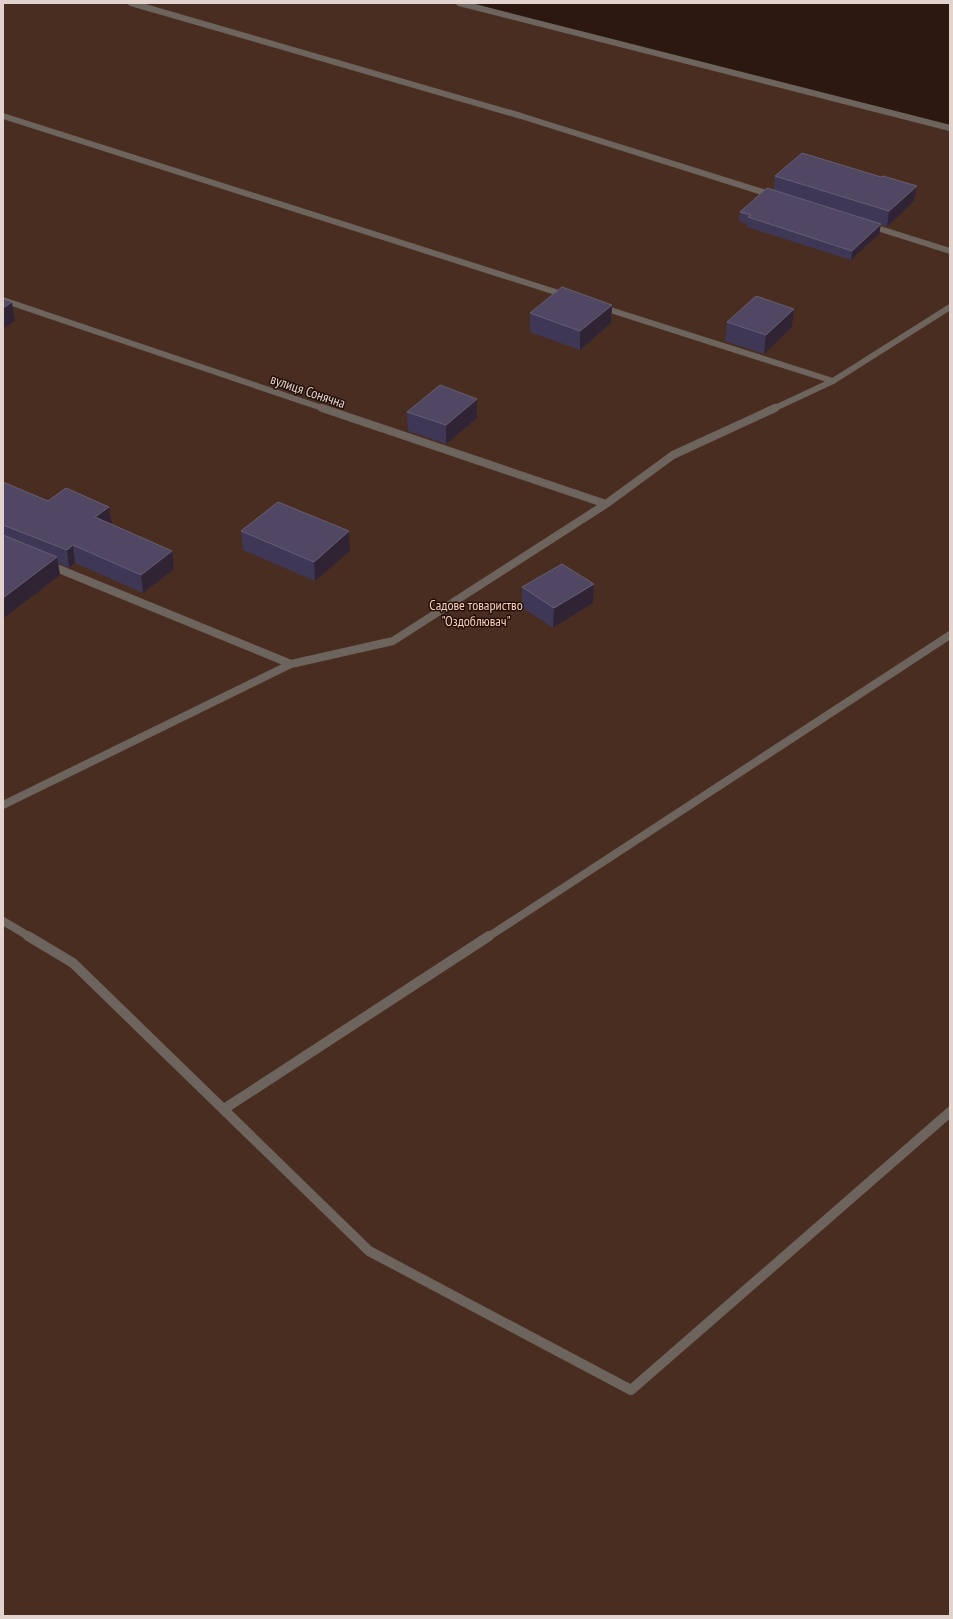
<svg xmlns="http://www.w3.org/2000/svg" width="953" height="1619" font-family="'PT Sans Narrow',sans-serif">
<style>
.green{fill:#4a2d21}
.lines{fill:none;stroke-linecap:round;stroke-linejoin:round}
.street-far2{stroke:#6d655d;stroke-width:6}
.street-far1{stroke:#6d655d;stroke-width:8}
.street{stroke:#6d655d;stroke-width:10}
.wall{fill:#3e3856}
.shaded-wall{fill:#302434}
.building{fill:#504863;stroke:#675e74}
.labels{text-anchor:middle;stroke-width:3;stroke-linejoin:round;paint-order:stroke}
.street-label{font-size:14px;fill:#e2d3ce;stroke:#220f07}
.park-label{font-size:14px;fill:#fad0bf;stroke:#220f07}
</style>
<rect width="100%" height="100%" fill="#2c180f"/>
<path class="green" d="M3 3H459L950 128V1616H3Z"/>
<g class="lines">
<path class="street-far2" d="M131 3 521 116 772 195
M459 3 950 128
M3 116 565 295
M871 226 950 251
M3 300 325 409
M601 307 833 381
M773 409 833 381 950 307"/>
<path class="street-far1" d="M322 408 606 504
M49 565 291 664
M3 805 291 664 393 641 606 504 673 455 775 408
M3 921 30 937
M488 937 950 635"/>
<path class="street" d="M28 936 73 963 369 1251 631 1390 950 1112
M224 1109 489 936"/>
</g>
<path class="wall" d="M775 176 881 177 917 186 914 201 887 227 881 224 879 234 851 260 747 227V224L739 221 740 212 774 191Z
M612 305 611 323 580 350 530 332V313Z
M727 322 792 327 764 354 725 341Z
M407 412 477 418 446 444 408 431Z
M3 482 48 501 112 524 172 551 174 569 143 593 75 563 69 568 58 563 60 575 4 618H3Z
M241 531 350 551 315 581 243 550Z
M594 584 593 603 553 628 522 607V587Z"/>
<path class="shaded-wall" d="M917 186 914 201 887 227 889 211Z
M881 224 879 234 851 260 852 251Z
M12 302 15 321 3 329V308Z
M612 305 611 323 580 350V331Z
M794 309 792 327 764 354 766 335Z
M477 399V418L446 444V425Z
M109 507 112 525 95 517Z
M349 531 350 551 315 581 314 562Z
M73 545 75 563 69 568 67 550Z
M172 551 174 569 143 593 141 575Z
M57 557 60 575 4 618 3 598Z
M594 584 593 603 553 628 554 608Z"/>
<path class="building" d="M802 153 881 177 883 176 917 186 889 211 775 176Z
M767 188 881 224 852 251 748 217 751 215 740 212Z
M562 287 612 305 580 331 530 313Z
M756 296 794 309 766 335 727 322Z
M3 299 12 302 3 308Z
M440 385 477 399 446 425 407 412Z
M3 482 48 501 66 488 109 507 95 517 172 551 141 575 73 545 67 550 3 525Z
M278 502 349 531 314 562 241 531Z
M3 535 57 557 3 598Z
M562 564 594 584 554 608 522 587Z"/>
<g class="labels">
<g class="street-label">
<text transform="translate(308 391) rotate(19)" y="5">вулиця Сонячна</text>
</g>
<g class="park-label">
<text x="476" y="610">Садове товариство<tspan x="476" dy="16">"Оздоблювач"</tspan></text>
</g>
</g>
<rect width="953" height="1619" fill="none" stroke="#e2d3ce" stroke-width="8"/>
</svg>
